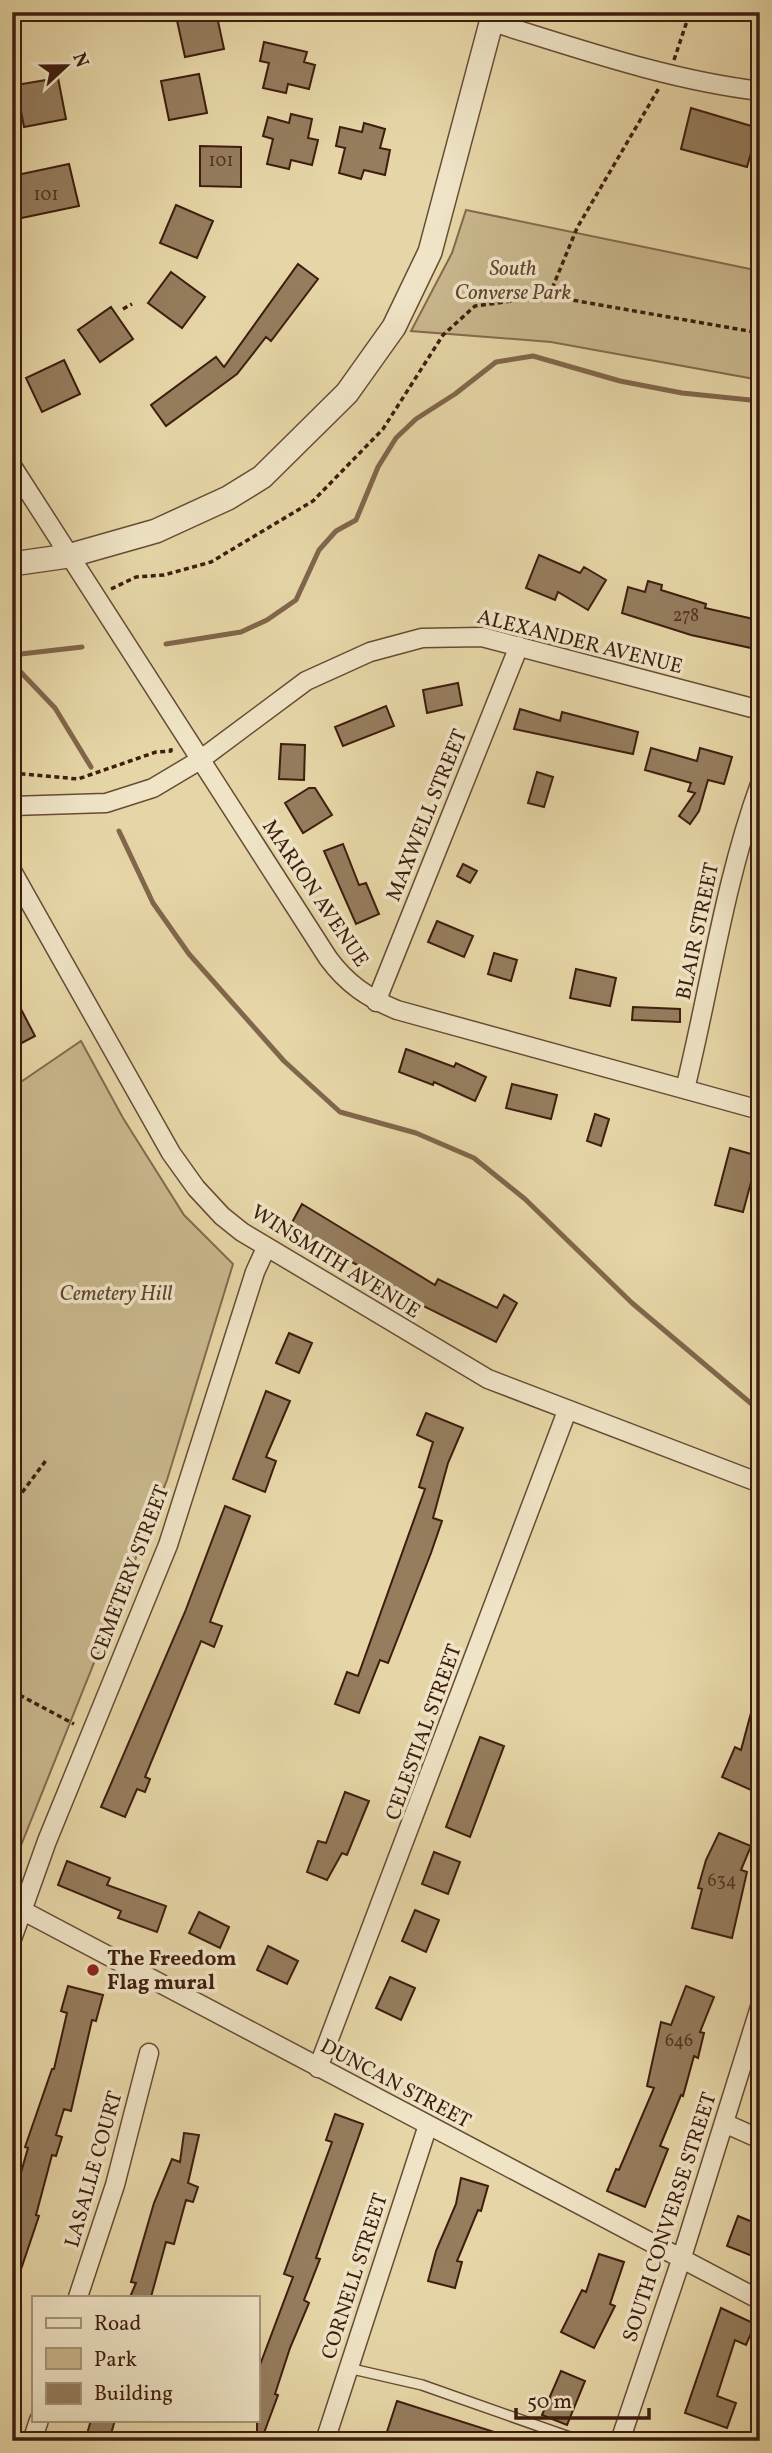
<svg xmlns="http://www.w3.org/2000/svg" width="772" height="2453" font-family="Vollkorn,serif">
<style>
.green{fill:#c9b78d;stroke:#846a4e;stroke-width:2}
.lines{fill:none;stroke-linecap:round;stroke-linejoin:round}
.stream{stroke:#81664b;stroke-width:5}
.building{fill:#957d5e;stroke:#3e1d0e;stroke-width:2}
.service-casing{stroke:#684b34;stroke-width:12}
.minor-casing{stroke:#684b34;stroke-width:21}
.tertiary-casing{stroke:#684b34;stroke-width:26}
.path{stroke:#3e1d0e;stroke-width:3.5;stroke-dasharray:5 3.5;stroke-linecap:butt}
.service{stroke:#efe4c6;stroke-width:9}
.minor{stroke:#efe4c6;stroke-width:18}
.tertiary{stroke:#efe4c6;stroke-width:23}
.poi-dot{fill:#8f2418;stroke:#efe4c6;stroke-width:2.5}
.labels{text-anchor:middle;stroke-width:7;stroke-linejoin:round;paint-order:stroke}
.number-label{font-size:18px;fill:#543522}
.park-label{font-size:21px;font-style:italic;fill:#61442e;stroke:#efe4c6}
.street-label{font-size:21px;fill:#3e1d0e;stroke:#efe4c6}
.poi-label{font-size:21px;font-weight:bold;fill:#3e1d0e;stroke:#efe4c6;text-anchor:start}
</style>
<rect width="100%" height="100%" fill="#e6d6a7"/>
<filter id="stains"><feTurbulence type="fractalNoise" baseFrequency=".00286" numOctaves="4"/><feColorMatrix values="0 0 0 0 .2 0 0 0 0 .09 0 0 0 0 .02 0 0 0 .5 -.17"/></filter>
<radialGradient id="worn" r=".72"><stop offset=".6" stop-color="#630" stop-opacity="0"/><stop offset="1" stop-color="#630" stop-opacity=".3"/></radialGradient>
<path class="green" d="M466 210 760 271V380L551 342 411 331 452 253Z
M81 1041 123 1118 184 1215 233 1264 167 1480 12 1868V1088Z"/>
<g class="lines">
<path class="stream" d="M166 644 241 632 267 620 296 600 319 550 336 531 356 520 378 467 396 438 416 419 455 394 496 362 533 356 620 381 682 393 760 401
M12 655 82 647
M12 663 55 708 91 767
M119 831 153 903 189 954 284 1061 340 1112 416 1133 474 1158 525 1199 632 1303 760 1411"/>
</g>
<path class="building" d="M191 12H216L224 49 185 57 176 16Z
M264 42 307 52 304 62 315 65 309 89 288 84 286 93 263 88 269 63 260 61Z
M199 74 207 113 169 120 161 81Z
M58 78 66 119 24 127 16 85Z
M691 108 758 128 747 167 681 149Z
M291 114 312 119 308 138 318 140 312 165 291 160 289 169 267 164 273 139 263 136 268 117 289 123Z
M364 123 385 129 380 148 390 150 385 175 364 170 361 179 339 173 345 148 336 146 340 127 362 132Z
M200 146 241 147V187L200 186Z
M69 164 79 206 12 220V176Z
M176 205 213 221 197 258 160 243Z
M298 264 318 279 271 341 266 337 237 374 166 426 151 405 216 357 224 367Z
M171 272 205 297 182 328 148 303Z
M111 307 133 339 100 362 78 330Z
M64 360 80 394 42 412 26 378Z
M539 555 580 573 584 567 606 580 588 610 558 592 555 600 526 588Z
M648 581 662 585 661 590 706 604 705 608 758 620 751 648 691 635 622 613 628 587 645 592Z
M458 683 462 705 427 713 423 690Z
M386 706 394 726 343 746 335 727Z
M520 709 560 721 562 712 638 732 633 754 514 729Z
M281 744 305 745 304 780 279 779Z
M651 748 697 761 700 748 732 757 724 784 708 780 699 811 690 824 679 816 695 793 688 791 691 783 645 770Z
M537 772 553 777 544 807 528 803Z
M309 788H315L332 815 303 833 285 803Z
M343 844 359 885 366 883 379 914 356 924 324 851Z
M463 864 477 871 470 883 457 876Z
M437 921 473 936 464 957 428 942Z
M494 953 517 960 511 981 488 974Z
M576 969 616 978 610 1006 570 998Z
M12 992 35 1036 12 1048Z
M633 1007 680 1009V1022L632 1020Z
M406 1049 454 1067 456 1063 486 1077 475 1101 434 1082 433 1085 399 1072Z
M512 1084 557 1095 551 1119 506 1108Z
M595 1114 609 1119 601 1146 587 1141Z
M730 1148 758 1156 743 1212 715 1205Z
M302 1204 435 1285 438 1279 497 1308 504 1295 517 1303 496 1342 407 1298 382 1282 383 1279 289 1228Z
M289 1333 312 1343 299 1373 276 1363Z
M266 1391 290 1401 266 1457 276 1461 265 1492 233 1479Z
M426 1413 463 1428 448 1463 433 1518 442 1521 431 1553 388 1663 380 1660 359 1713 335 1704 347 1672 358 1676 425 1489 419 1487 433 1442 417 1435Z
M225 1506 250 1516 210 1622 222 1626 214 1647 201 1641 145 1777 150 1779 145 1792 137 1789 125 1817 101 1807 185 1612Z
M755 1698 760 1699V1794L722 1777 735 1747 741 1750Z
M480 1737 504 1746 470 1837 446 1827Z
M345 1792 369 1801 347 1855 342 1853 327 1880 307 1872 318 1841 326 1843Z
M719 1833 751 1846 741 1870 747 1872 732 1938 692 1928 702 1889 698 1888 706 1860Z
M434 1852 460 1862 448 1894 422 1884Z
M67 1861 110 1878 107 1885 166 1906 157 1932 118 1918 121 1911 58 1885Z
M415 1910 439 1920 426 1952 402 1941Z
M199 1912 229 1927 220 1948 189 1933Z
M268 1946 298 1961 287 1984 257 1970Z
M390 1977 415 1988 401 2020 376 2008Z
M68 1986 103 1995 96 2021 92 2020 71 2111 64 2109 56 2135 62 2137 56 2156 52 2155 36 2215 39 2216 16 2284 12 2283V2204L28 2148 25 2147 52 2069H54L67 2013 61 2011Z
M686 1986 714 1997 700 2032 704 2033 698 2058 694 2056 683 2096 681 2095 660 2146 668 2149 645 2207 607 2191 616 2169 619 2170 654 2088 647 2086 661 2022 671 2025Z
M335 2114 363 2124 316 2258 320 2259 304 2300 309 2303 290 2348 275 2394 278 2395 261 2441H257V2373L293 2277 284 2274 332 2142 326 2140Z
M184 2133 199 2135 188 2183 198 2187 193 2202 186 2200 174 2244 166 2242 151 2297H130L136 2283 131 2282 154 2203 172 2159 180 2162Z
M461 2178 488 2186 481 2211 478 2210 457 2261 462 2262 455 2288 428 2281 436 2251 456 2204Z
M738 2216 760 2225V2259L727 2246Z
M599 2254 624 2262 610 2304 615 2306 594 2348 561 2332 582 2290 586 2292Z
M721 2308 755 2324 746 2345 735 2340 717 2396 736 2403 727 2428 685 2413Z
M561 2371 585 2381 567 2425 542 2415Z
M397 2401 513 2438V2441H384Z
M91 2420H115L109 2441H85Z"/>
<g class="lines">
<g class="service-casing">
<path id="service" d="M348 2368 422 2385 581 2441"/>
</g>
<g class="minor-casing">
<path id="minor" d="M492 22C580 49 668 80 760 91
M12 466 328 958C347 984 368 998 397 1010L760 1110
M12 806 106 803 153 788 200 760 306 681 370 652 422 638 482 637 760 710
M12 871 171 1153 196 1188 222 1216 242 1232 488 1379 760 1483
M376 1002 519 646
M685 1089C710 988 724 883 760 784
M12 1905 760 2300
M12 1939 47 1841 168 1545 255 1272 266 1248
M318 2068 567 1411
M724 2123 760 2139
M78 2297 115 2185 149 2053
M32 2441 39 2420
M325 2441 428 2125
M620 2441 681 2260 760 2007"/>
</g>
<g class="tertiary-casing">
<path id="tertiary" d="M12 564 68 556 156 531 228 498 262 477 347 393 394 327 430 252 494 12"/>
</g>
<path class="path" d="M674 60 690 12
M549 296 577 228 659 88
M123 309 132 304
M111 589 136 577 164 575 211 562 313 501 383 429 443 335 475 306 549 296 760 333
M12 773 78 779 156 752 171 751V745
M12 1506 47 1459
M12 1691 74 1724"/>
<use href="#service" class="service"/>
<use href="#minor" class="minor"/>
<use href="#tertiary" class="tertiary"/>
</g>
<circle class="poi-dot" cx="93" cy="1970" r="7"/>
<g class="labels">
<g class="number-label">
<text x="221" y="166">101</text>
<text x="46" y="200">101</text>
<text x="686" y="621">278</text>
<text x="722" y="1886">634</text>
<text x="679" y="2046">646</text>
</g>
<g class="park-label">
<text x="513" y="275">South<tspan x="513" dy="24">Converse Park</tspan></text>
<text x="116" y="1300">Cemetery Hill</text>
</g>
<g class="street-label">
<text transform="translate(580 641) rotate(14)" y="7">ALEXANDER AVENUE</text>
<text transform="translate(426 815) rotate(-68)" y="7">MAXWELL STREET</text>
<text transform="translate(316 893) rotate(56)" y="7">MARION AVENUE</text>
<text transform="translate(697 931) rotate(-78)" y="7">BLAIR STREET</text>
<text transform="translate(336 1261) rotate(32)" y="7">WINSMITH AVENUE</text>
<text transform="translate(129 1573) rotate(-69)" y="7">CEMETERY STREET</text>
<text transform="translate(423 1732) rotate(-70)" y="7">CELESTIAL STREET</text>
<text transform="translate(396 2083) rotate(28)" y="7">DUNCAN STREET</text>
<text transform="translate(93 2169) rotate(-74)" y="7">LASALLE COURT</text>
<text transform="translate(669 2217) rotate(-72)" y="7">SOUTH CONVERSE STREET</text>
<text transform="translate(354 2276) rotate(-72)" y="7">CORNELL STREET</text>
</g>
<g class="poi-label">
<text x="107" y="1965">The Freedom<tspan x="107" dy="24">Flag mural</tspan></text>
</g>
</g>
<rect width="772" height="2453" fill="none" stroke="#e6d6a7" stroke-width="42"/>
<rect x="14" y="14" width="744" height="2425" fill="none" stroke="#3e1d0e" stroke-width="3.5"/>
<rect x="21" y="21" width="730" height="2411" fill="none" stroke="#3e1d0e" stroke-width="2"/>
<rect x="32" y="2296" width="228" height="126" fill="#efe4c6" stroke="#a8947c" stroke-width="2"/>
<rect x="46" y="2318" width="35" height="10" fill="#efe4c6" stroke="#a8947c" stroke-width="2"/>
<text x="94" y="2330" font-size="21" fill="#3e1d0e">Road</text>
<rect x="46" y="2348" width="35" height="21" fill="#c9b78d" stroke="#a8947c" stroke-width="2"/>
<text x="94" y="2366" font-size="21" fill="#3e1d0e">Park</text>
<rect x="46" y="2383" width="35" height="21" fill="#957d5e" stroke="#a8947c" stroke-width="2"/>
<text x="94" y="2400" font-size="21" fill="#3e1d0e">Building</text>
<g transform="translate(66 66) rotate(68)" stroke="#efe4c6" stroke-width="5" paint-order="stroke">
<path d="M0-5L12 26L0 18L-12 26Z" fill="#3e1d0e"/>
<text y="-10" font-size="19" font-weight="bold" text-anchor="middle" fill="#3e1d0e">N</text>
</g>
<path d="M516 2408v10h133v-10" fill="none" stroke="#3e1d0e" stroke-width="3.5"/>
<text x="527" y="2408" font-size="21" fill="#3e1d0e" stroke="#efe4c6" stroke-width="5" paint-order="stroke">50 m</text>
<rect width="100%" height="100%" filter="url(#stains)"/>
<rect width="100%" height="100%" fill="url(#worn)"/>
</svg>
